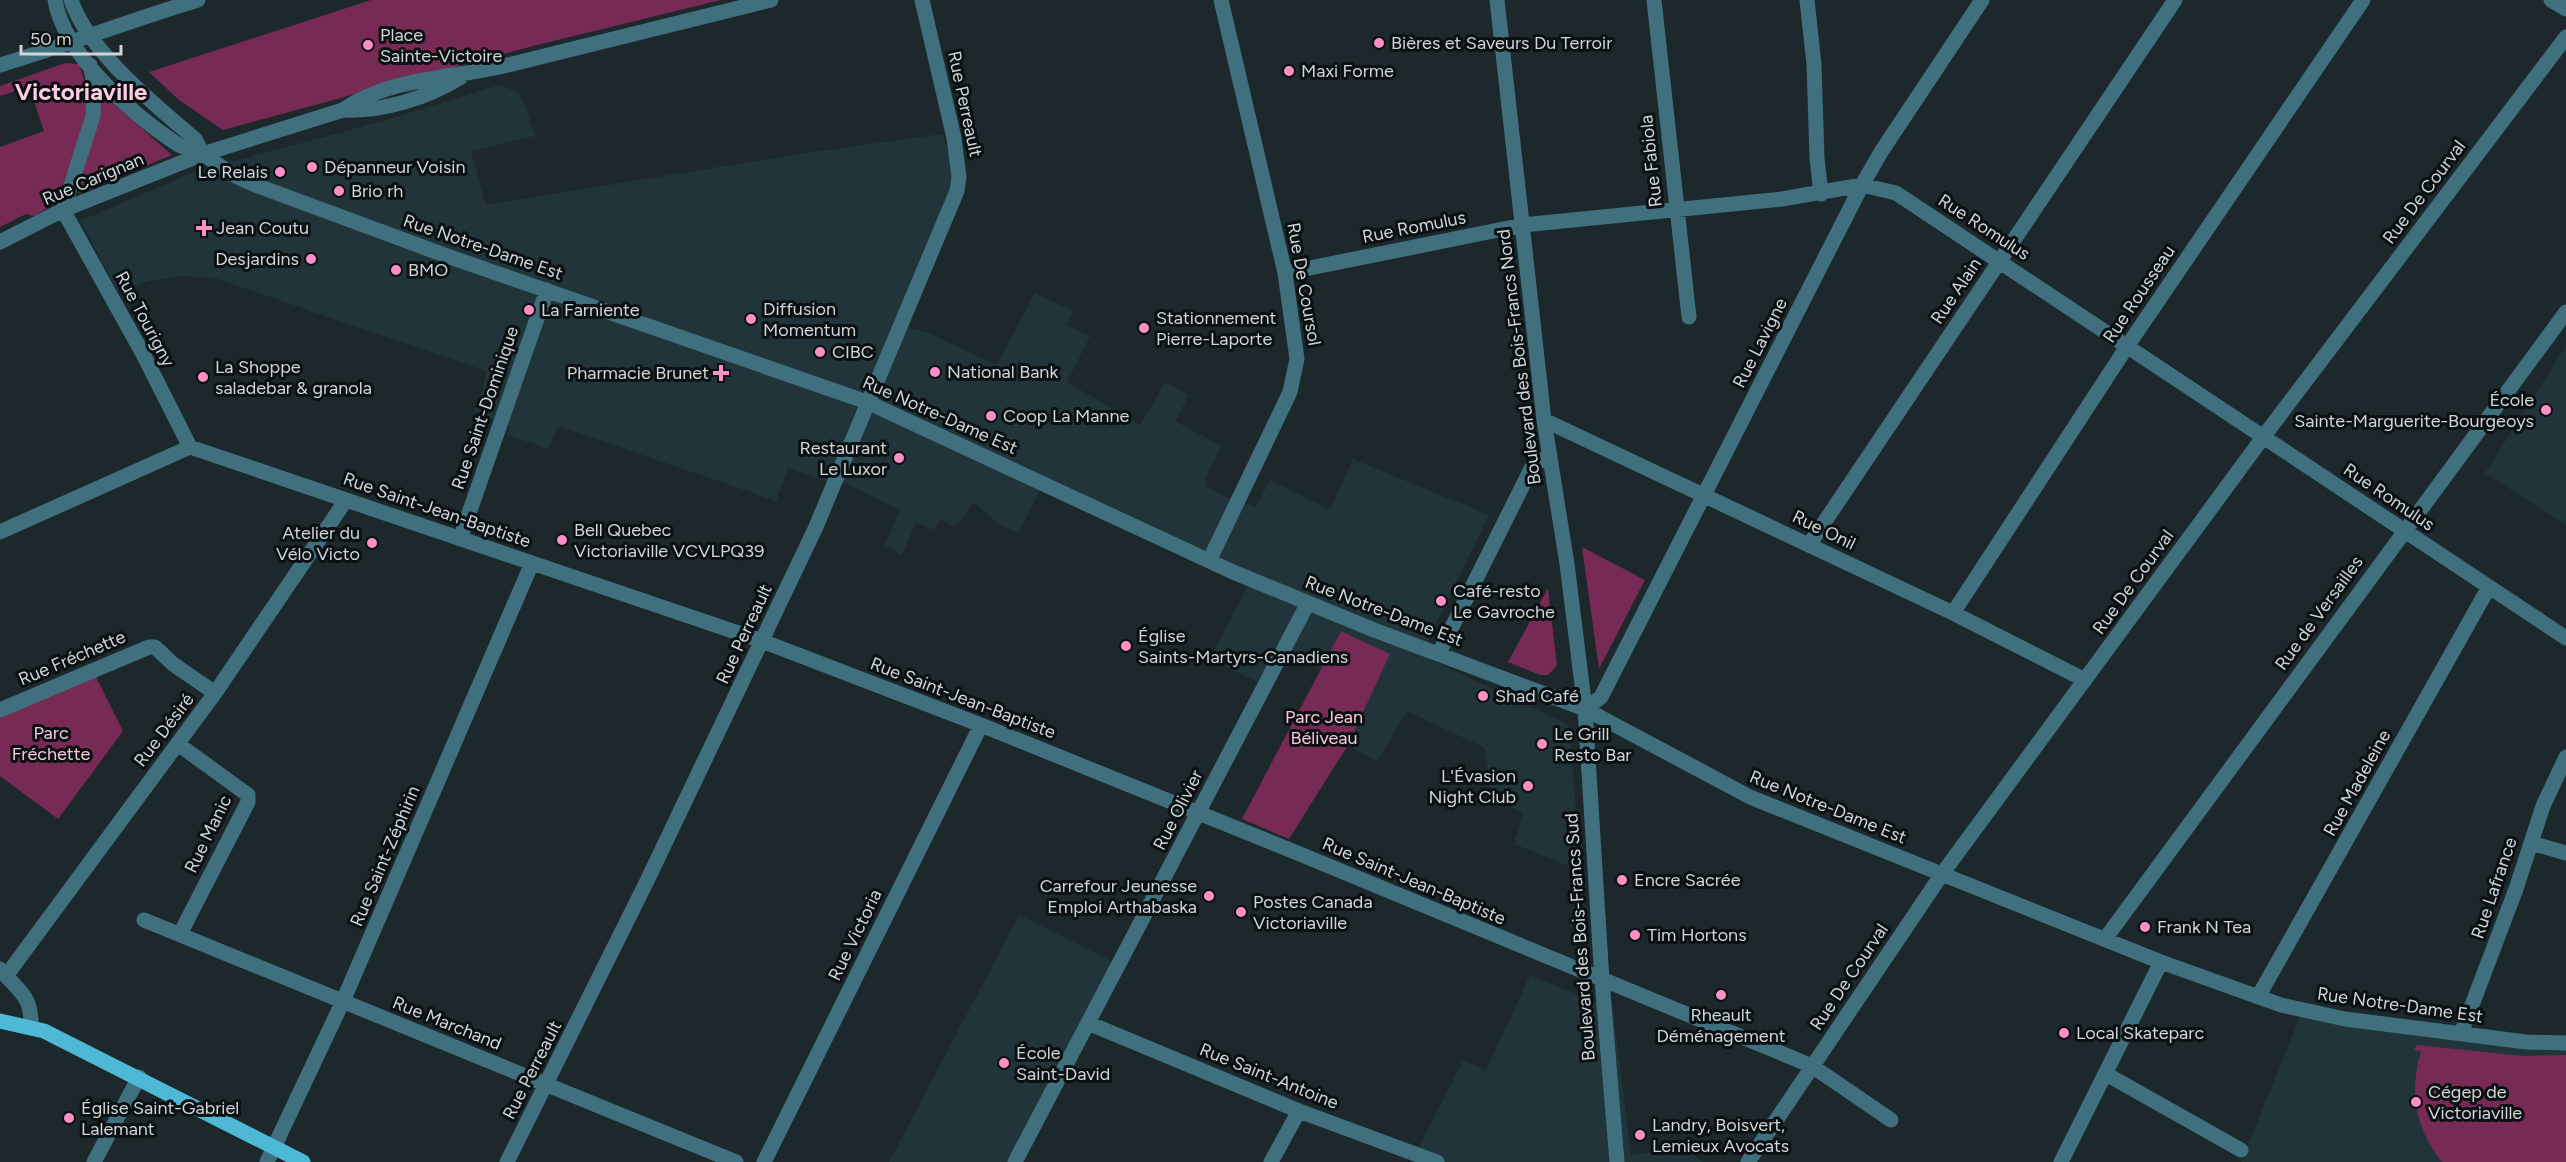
<svg xmlns="http://www.w3.org/2000/svg" width="2566" height="1162" font-family="Figtree,sans-serif">
<style>
.built{fill:#21343a}
.green{fill:#762a54}
.lines{fill:none;stroke-linecap:round;stroke-linejoin:round}
.minor{stroke:#40707d;stroke-width:15}
.major{stroke:#4db9d4;stroke-width:15}
.poi-dot{fill:#fb8fc6;stroke:#0b1012;stroke-width:2}
.labels{text-anchor:middle;stroke-width:6;stroke-linejoin:round;paint-order:stroke}
.poi-label{font-size:18px;fill:#ced6d8;stroke:#0b1012;text-anchor:start}
.street-label{font-size:18px;fill:#ced6d8;stroke:#0b1012}
.park-label{font-size:18px;fill:#f7c7dd;stroke:#0b1012}
.district-label{font-size:24px;font-weight:bold;fill:#fccce2;stroke:#0b1012}
</style>
<rect width="100%" height="100%" fill="#1c282c"/>
<path class="built" d="M500 85 515 91 523 99 535 136 471 151 486 205 792 155 942 134 959 181 900 326 926 332 997 365 1035 293 1074 311 1067 325 1090 336 1067 382 1140 425 1165 382 1189 395 1175 421 1222 446 1206 477V486L1230 499 1256 507 1270 480 1330 510 1353 459 1489 515 1421 655 1569 725 1581 871 1514 844 1523 813 1492 798 1485 748 1407 711 1377 762 1348 745 1390 654 1341 631 1322 669 1282 650 1264 685 1210 659 1251 580 1043 484 1019 533 998 524 974 502 961 520 954 526 941 520 934 530 916 522 902 555 885 545 900 510 847 484 831 483 788 468 776 501 558 426 549 447 546 448 508 435 510 426 474 411 483 389 486 371 215 278 182 276 149 281 118 291 80 221 194 172 383 121Z
M2566 346V525L2485 473Z
M1019 915 1119 965 1015 1162H889Z
M1530 975 1613 1009 1631 1155 1684 1148 1703 1162H1411L1463 1061 1486 1070Z
M2303 1010 2566 1043V1162H2241Z"/>
<path class="green" d="M371 0H721L537 45 223 130 179 100 149 72Z
M65 63 79 64 89 95 86 121 56 203 34 216 26 214 0 227V147L44 131 29 87 0 96V86Z
M99 91 172 155 79 194Z
M1582 547 1645 580 1599 669Z
M1548 588 1557 666 1548 675H1540L1508 662Z
M1341 631 1390 654 1348 745 1289 839 1242 819Z
M93 671 123 731 58 819 0 776V710Z
M2417 1045 2523 1056 2566 1055V1162H2442C2415 1128 2409 1092 2421 1051L2414 1050Z"/>
<g class="lines">
<path class="minor" d="M55 0C64 55 133 115 177 144 185 149 194 150 202 154 212 159 220 167 229 172 238 178 248 182 258 186L450 257 867 402 1233 572 1374 630 1585 709 1750 797 2161 962 2281 1005 2345 1019 2526 1042 2566 1043
M71 0C88 51 154 104 195 139L203 154
M1497 0 1544 420 1567 564 1585 709 1602 980 1617 1162
M1654 0 1689 317
M1807 0 1814 64 1817 158 1821 194
M2551 0 2566 9
M0 65C67 45 131 20 198 0
M343 110C383 112 427 98 461 77
M63 210 143 354 190 447
M63 210 93 116 94 84 90 65
M0 242 63 210 203 154 343 110C387 79 448 78 500 67L771 0
M1285 273 1523 225 1782 199 1862 185 1896 193 2566 638
M1544 420 1953 613 2085 680
M0 532 190 447 762 641 981 725 1295 852 1812 1066 1891 1120
M460 539 547 290
M1809 545 2175 0
M1209 561 1290 392 1297 359 1285 273 1221 0
M1953 613 2128 345 2363 0
M1439 653 1534 463 1549 457
M1585 709 1601 697 1862 185 1881 152 1982 0
M0 710 149 647H155L173 664 215 693
M178 744 248 795V802L180 934
M2531 843 2566 853
M144 920 736 1162
M2105 939 2566 312
M0 969C19 992 32 995 31 1027
M6 976 215 693 346 500
M2258 997 2489 587
M1088 1023 1299 1111 1437 1162
M2461 1034 2516 889 2543 806 2566 757
M2106 1074 2241 1150
M94 1162 139 1077
M267 1162 343 1001 532 563
M507 1162 646 883 815 529 957 191 959 177 954 138 922 0
M764 1162 981 725
M1015 1162 1308 603
M1271 1162 1299 1111
M1748 1162 1942 874 2264 436 2566 37
M2061 1162 2161 962"/>
<path class="major" d="M0 1021 44 1031 303 1162"/>
</g>
<g class="poi-dot">
<circle cx="1379" cy="43" r="6"/>
<circle cx="368" cy="45" r="6"/>
<circle cx="1289" cy="71" r="6"/>
<circle cx="312" cy="167" r="6"/>
<circle cx="280" cy="172" r="6"/>
<circle cx="339" cy="191" r="6"/>
<path d="M201 219h6v6h6v6h-6v6h-6v-6h-6v-6h6z"/>
<circle cx="311" cy="259" r="6"/>
<circle cx="396" cy="270" r="6"/>
<circle cx="529" cy="310" r="6"/>
<circle cx="751" cy="319" r="6"/>
<circle cx="1144" cy="328" r="6"/>
<circle cx="820" cy="352" r="6"/>
<circle cx="935" cy="372" r="6"/>
<path d="M718 364h6v6h6v6h-6v6h-6v-6h-6v-6h6z"/>
<circle cx="203" cy="377" r="6"/>
<circle cx="2546" cy="410" r="6"/>
<circle cx="991" cy="416" r="6"/>
<circle cx="899" cy="458" r="6"/>
<circle cx="562" cy="540" r="6"/>
<circle cx="372" cy="543" r="6"/>
<circle cx="1441" cy="601" r="6"/>
<circle cx="1126" cy="646" r="6"/>
<circle cx="1483" cy="696" r="6"/>
<circle cx="1542" cy="744" r="6"/>
<circle cx="1528" cy="786" r="6"/>
<circle cx="1622" cy="880" r="6"/>
<circle cx="1209" cy="896" r="6"/>
<circle cx="1241" cy="912" r="6"/>
<circle cx="2145" cy="927" r="6"/>
<circle cx="1635" cy="935" r="6"/>
<circle cx="1721" cy="995" r="6"/>
<circle cx="2064" cy="1033" r="6"/>
<circle cx="1004" cy="1063" r="6"/>
<circle cx="2416" cy="1102" r="6"/>
<circle cx="69" cy="1118" r="6"/>
<circle cx="1640" cy="1135" r="6"/>
</g>
<g class="labels">
<g class="poi-label">
<text x="380" y="41">Place<tspan x="380" dy="21">Sainte-Victoire</tspan></text>
<text x="1391" y="49">Bières et Saveurs Du Terroir</text>
<text x="1301" y="77">Maxi Forme</text>
<text x="324" y="173">Dépanneur Voisin</text>
<text x="268" y="178" text-anchor="end">Le Relais</text>
<text x="351" y="197">Brio rh</text>
<text x="216" y="234">Jean Coutu</text>
<text x="299" y="265" text-anchor="end">Desjardins</text>
<text x="408" y="276">BMO</text>
<text x="763" y="315">Diffusion<tspan x="763" dy="21">Momentum</tspan></text>
<text x="541" y="316">La Farniente</text>
<text x="1156" y="324">Stationnement<tspan x="1156" dy="21">Pierre-Laporte</tspan></text>
<text x="832" y="358">CIBC</text>
<text x="215" y="373">La Shoppe<tspan x="215" dy="21">saladebar &amp; granola</tspan></text>
<text x="947" y="378">National Bank</text>
<text x="709" y="379" text-anchor="end">Pharmacie Brunet</text>
<text x="2534" y="406" text-anchor="end">École<tspan x="2534" dy="21">Sainte-Marguerite-Bourgeoys</tspan></text>
<text x="1003" y="422">Coop La Manne</text>
<text x="887" y="454" text-anchor="end">Restaurant<tspan x="887" dy="21">Le Luxor</tspan></text>
<text x="574" y="536">Bell Quebec<tspan x="574" dy="21">Victoriaville VCVLPQ39</tspan></text>
<text x="360" y="539" text-anchor="end">Atelier du<tspan x="360" dy="21">Vélo Victo</tspan></text>
<text x="1453" y="597">Café-resto<tspan x="1453" dy="21">Le Gavroche</tspan></text>
<text x="1138" y="642">Église<tspan x="1138" dy="21">Saints-Martyrs-Canadiens</tspan></text>
<text x="1495" y="702">Shad Café</text>
<text x="1554" y="740">Le Grill<tspan x="1554" dy="21">Resto Bar</tspan></text>
<text x="1516" y="782" text-anchor="end">L'Évasion<tspan x="1516" dy="21">Night Club</tspan></text>
<text x="1634" y="886">Encre Sacrée</text>
<text x="1197" y="892" text-anchor="end">Carrefour Jeunesse<tspan x="1197" dy="21">Emploi Arthabaska</tspan></text>
<text x="1253" y="908">Postes Canada<tspan x="1253" dy="21">Victoriaville</tspan></text>
<text x="2157" y="933">Frank N Tea</text>
<text x="1647" y="941">Tim Hortons</text>
<text x="1721" y="1021" text-anchor="middle">Rheault<tspan x="1721" dy="21">Déménagement</tspan></text>
<text x="2076" y="1039">Local Skateparc</text>
<text x="1016" y="1059">École<tspan x="1016" dy="21">Saint-David</tspan></text>
<text x="2428" y="1098">Cégep de<tspan x="2428" dy="21">Victoriaville</tspan></text>
<text x="81" y="1114">Église Saint-Gabriel<tspan x="81" dy="21">Lalemant</tspan></text>
<text x="1652" y="1131">Landry, Boisvert,<tspan x="1652" dy="21">Lemieux Avocats</tspan></text>
</g>
<g class="street-label">
<text transform="translate(965 104) rotate(78)" y="6">Rue Perreault</text>
<text transform="translate(1651 161) rotate(-96)" y="6">Rue Fabiola</text>
<text transform="translate(93 179) rotate(-23)" y="6">Rue Carignan</text>
<text transform="translate(2424 192) rotate(-53)" y="6">Rue De Courval</text>
<text transform="translate(1414 227) rotate(-11)" y="6">Rue Romulus</text>
<text transform="translate(1984 227) rotate(33)" y="6">Rue Romulus</text>
<text transform="translate(483 247) rotate(19)" y="6">Rue Notre-Dame Est</text>
<text transform="translate(1304 284) rotate(80)" y="6">Rue De Coursol</text>
<text transform="translate(1956 291) rotate(-56)" y="6">Rue Alain</text>
<text transform="translate(2139 294) rotate(-56)" y="6">Rue Rousseau</text>
<text transform="translate(145 319) rotate(62)" y="6">Rue Tourigny</text>
<text transform="translate(1760 343) rotate(-63)" y="6">Rue Lavigne</text>
<text transform="translate(1519 357) rotate(-97)" y="6">Boulevard des Bois-Francs Nord</text>
<text transform="translate(485 408) rotate(-71)" y="6">Rue Saint-Dominique</text>
<text transform="translate(940 415) rotate(24)" y="6">Rue Notre-Dame Est</text>
<text transform="translate(2389 497) rotate(34)" y="6">Rue Romulus</text>
<text transform="translate(437 510) rotate(19)" y="6">Rue Saint-Jean-Baptiste</text>
<text transform="translate(1824 530) rotate(26)" y="6">Rue Onil</text>
<text transform="translate(2133 582) rotate(-54)" y="6">Rue De Courval</text>
<text transform="translate(1384 611) rotate(21)" y="6">Rue Notre-Dame Est</text>
<text transform="translate(2319 613) rotate(-54)" y="6">Rue de Versailles</text>
<text transform="translate(744 634) rotate(-65)" y="6">Rue Perreault</text>
<text transform="translate(72 658) rotate(-23)" y="6">Rue Fréchette</text>
<text transform="translate(963 698) rotate(21)" y="6">Rue Saint-Jean-Baptiste</text>
<text transform="translate(164 730) rotate(-53)" y="6">Rue Désiré</text>
<text transform="translate(2357 783) rotate(-61)" y="6">Rue Madeleine</text>
<text transform="translate(1828 807) rotate(22)" y="6">Rue Notre-Dame Est</text>
<text transform="translate(1178 810) rotate(-63)" y="6">Rue Olivier</text>
<text transform="translate(208 834) rotate(-64)" y="6">Rue Manic</text>
<text transform="translate(385 856) rotate(-67)" y="6">Rue Saint-Zéphirin</text>
<text transform="translate(1414 881) rotate(23)" y="6">Rue Saint-Jean-Baptiste</text>
<text transform="translate(2494 888) rotate(-71)" y="6">Rue Lafrance</text>
<text transform="translate(855 935) rotate(-64)" y="6">Rue Victoria</text>
<text transform="translate(1580 937) rotate(-94)" y="6">Boulevard des Bois-Francs Sud</text>
<text transform="translate(1849 977) rotate(-56)" y="6">Rue De Courval</text>
<text transform="translate(2400 1005) rotate(8)" y="6">Rue Notre-Dame Est</text>
<text transform="translate(447 1023) rotate(22)" y="6">Rue Marchand</text>
<text transform="translate(532 1070) rotate(-63)" y="6">Rue Perreault</text>
<text transform="translate(1269 1076) rotate(22)" y="6">Rue Saint-Antoine</text>
</g>
<g class="park-label">
<text x="1324" y="723">Parc Jean<tspan x="1324" dy="21">Béliveau</tspan></text>
<text x="51" y="739">Parc<tspan x="51" dy="21">Fréchette</tspan></text>
</g>
<g class="district-label">
<text x="81" y="100">Victoriaville</text>
</g>
</g>
<path d="M21 45v9h100v-9" fill="none" stroke="#ced6d8" stroke-width="3"/>
<text x="30" y="45" font-size="18" fill="#ced6d8" stroke="#0b1012" stroke-width="4.5" paint-order="stroke">50 m</text>
</svg>
